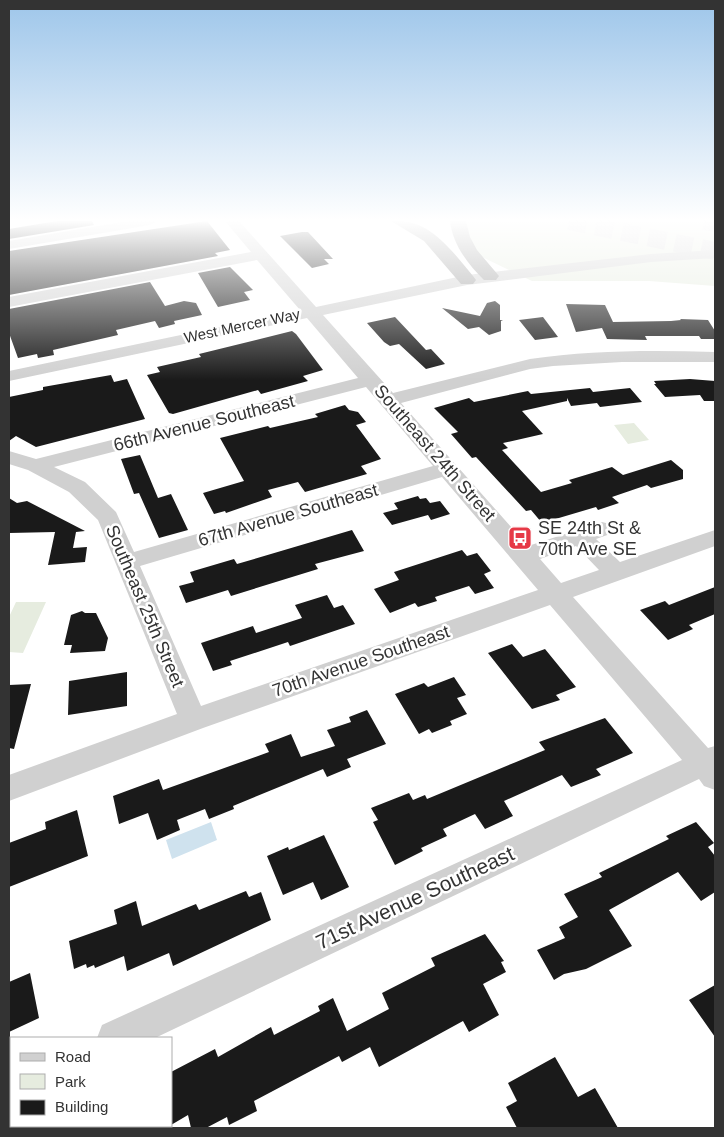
<svg xmlns="http://www.w3.org/2000/svg" width="724" height="1137" font-family="Helvetica,sans-serif">
<style>
.green{fill:#e6ecdf}
.water{fill:#cfe2ee}
.building{fill:#1a1a1a}
.lines{fill:none;stroke-linecap:round;stroke-linejoin:round}
.highway-tunnel{stroke:#d6d6d6;stroke-width:18;stroke-dasharray:18 9;stroke-linecap:butt}
.minor{fill:#d0d0d0;fill-rule:evenodd}
.highway{fill:#9a9a9a;fill-rule:evenodd}
.labels{text-anchor:middle;stroke-width:5;stroke-linejoin:round;paint-order:stroke}
.far-street-label{font-size:15px;fill:#333;stroke:#fff}
.street-label{font-size:18px;fill:#333;stroke:#fff}
.poi-label{font-size:18px;fill:#333;stroke:#fff;text-anchor:start}
.near-street-label{font-size:21px;fill:#333;stroke:#fff}
</style>
<rect width="100%" height="100%" fill="#fff"/>
<path class="green" d="M466 221H715V286L649 281H532L478 255 469 243Z
M634 423 649 440 628 444 614 425Z
M16 602H46L23 653 9 652V617Z"/>
<path class="water" d="M211 822 217 840 172 859 166 840Z"/>
<path class="building" d="M57 221H92L94 225 9 239V229Z
M207 221 230 250 215 253 218 256 9 295V251Z
M302 232H308L333 259H324L329 264 312 268 280 236Z
M230 267 253 290 244 292 250 300 218 307 198 273Z
M150 282 165 306 184 301 196 303 202 315 174 321 175 324 159 328 155 321 116 330 118 335 53 350 54 355 38 358 37 354 18 358 9 333V309Z
M495 301 500 305V320H503L501 321V331L489 335 479 327 468 329 442 308 480 316 487 303Z
M566 304 605 305 613 322 671 321 681 320 680 319 708 320 715 331V339H701L699 336H645L647 340 607 339 602 328 576 332Z
M395 317 426 350 431 349 445 364 426 369 399 344 390 346 384 342 367 323Z
M543 317 558 337 535 340 519 320Z
M292 331 296 334 323 370 303 376 308 381 261 394 258 390 173 414 169 413 147 375 160 372 157 367 201 357 199 354Z
M111 375 114 382 127 379 145 419 36 447 16 436 9 441V397L43 390V387Z
M690 379 715 381V401H704L700 395 665 397 654 384H656L654 381Z
M590 388 593 392 630 388 642 402 600 407 597 403 571 406 567 398V401L522 411 543 434 503 443 508 448 502 450 541 492 572 483 569 480 612 467 623 475 671 460 683 470V479L651 488 647 485 612 497 619 503 598 510 596 507 542 523 531 510 526 511 476 457 472 458 451 434 458 432 434 408 469 398 474 402 528 391 531 394Z
M345 405 349 410 358 412 366 422 356 425 381 459 361 466 367 474 305 492 298 482 268 490 272 497 226 513 225 511 214 514 203 493 244 481 220 438 268 426 270 428 318 417 315 414Z
M140 455 158 498 171 494 188 530 159 538 139 493 134 494 121 459Z
M418 496 420 499 426 498 430 503 440 501 450 514 431 520 428 515 392 525 383 513 398 509 394 503Z
M9 498 17 503 27 501 85 531 76 532 73 548 87 547 85 562 48 565 55 532 9 533Z
M352 530 364 551 315 564 318 569 231 596 228 590 186 603 179 586 194 582 190 572 234 559 237 564Z
M462 550 467 556 477 553 491 571 484 574 494 588 475 594 469 586 435 597 437 601 418 607 415 603 390 613 374 589 399 580 394 572Z
M715 587V614L689 625 693 629 668 640 640 610 665 601 669 605Z
M327 595 334 608 343 605 355 624 290 646 288 642 230 661 232 665 213 671 201 643 253 626 256 633 302 618 295 605Z
M82 611 85 613H96L108 638 105 651 70 653 72 645H64L71 615Z
M512 644 523 657 545 649 576 687 556 695 560 700 532 709 488 653Z
M127 672V706L68 715 69 681Z
M454 677 466 695 457 698 467 714 450 721 452 725 432 733 429 729 419 734 395 694 424 683 428 687Z
M31 684 14 749 9 748V685Z
M367 710 386 744 347 759 351 767 327 777 323 769 233 806 234 809 209 819 205 809 177 820 180 830 157 840 148 813 119 824 113 796 159 779 163 790 269 752 265 744 291 734 301 757 335 746 327 730 351 722 349 717Z
M605 718 633 753 596 769 601 775 571 787 562 775 504 801 513 816 485 829 475 814 443 829 447 836 421 848 423 851 395 865 373 822 378 820 371 808 409 793 413 800 425 795 427 799 545 750 539 742Z
M77 810 88 856 9 887V843L46 829 45 822Z
M696 822 714 843 708 847 715 856V892L701 901 678 872 609 910 632 946 586 969 564 974 554 980 537 950 565 938 559 927 578 917 564 894 602 877 599 873 669 839 666 836Z
M324 835 349 887 321 900 313 882 283 895 267 856 288 847 289 850Z
M246 891 249 897 261 892 271 920 173 966 169 953 127 971 124 956 95 968 94 965 87 968 86 964 74 969 69 941 117 924 114 910 136 901 142 926 196 904 199 910Z
M485 934 504 961 501 962 506 972 483 984 499 1015 469 1032 463 1021 379 1067 370 1047 342 1062 339 1056 254 1101 257 1111 229 1125 227 1117 206 1128H191L188 1115 171 1125V1072L215 1049 218 1057 271 1027 274 1035 320 1011 318 1006 333 998 347 1031 389 1009 382 993 435 966 431 958Z
M30 973 39 1018 9 1032V982Z
M715 985V1037L689 1000Z
M555 1057 578 1097 595 1088 618 1128H517L506 1107 517 1101 508 1083Z"/>
<g class="lines">
<path class="highway-tunnel" d="M569 221 715 251
M704 221 715 223"/>
<path class="minor" d="M128 221H157L150 225 9 249V241Z
M225 221H239L316 307 467 275 651 254 715 250V258L651 262 467 285 323 315 393 393 530 359C591 350 653 350 715 352V362H622L553 366 530 369 401 403 528 546 602 522 610 524 613 529 610 534 596 539 620 562 715 530V546L573 597 708 748 715 746V790L704 786 699 779 155 1038H97L102 1025 682 760 550 605 203 728 9 801V775L177 714 98 520 69 492 28 470 9 464V451L36 459 358 378 307 318 9 381V371L300 310 257 260 9 307V297L251 252ZM366 387 433 466 134 552 116 512 85 482 54 467ZM442 477 538 590 201 706 140 566ZM576 546 599 570 561 583 540 559Z
M11 1068V1106L9 1107V1069Z"/>
<path class="highway" d="M391 221C429 217 451 250 473 276L476 280 473 284H461L424 241Z
M450 221H466L470 237 477 250 499 276 496 280H484C467 263 453 245 450 221Z"/>
</g>
<linearGradient id="sky" x2="0" y2="1"><stop stop-color="#9ec6ea"/><stop offset="0.58" stop-color="#fff"/><stop offset="1" stop-color="#fff" stop-opacity="0"/></linearGradient>
<rect width="724" height="380" fill="url(#sky)"/>
<defs>
<g id="bus-square" transform="scale(1.25)"><rect x="-9" y="-9" width="18" height="18" rx="4" fill="#e63946" stroke="#fff"/><path d="M-5-6H5V4H4V6H2V4H-2V6H-4V4H-5ZM-3.5-4V0h7V-4ZM-3.5 1.2v1.5H-2V1.2ZM2 1.2v1.5H3.5V1.2Z" fill="#fff"/></g>
</defs>
<g fill-rule="evenodd">
<use href="#bus-square" x="520" y="538"/>
</g>
<g class="labels">
<g class="far-street-label">
<text transform="translate(242 326) rotate(-12)" y="5">West Mercer Way</text>
</g>
<g class="street-label">
<text transform="translate(204 423) rotate(-14)" y="6">66th Avenue Southeast</text>
<text transform="translate(435 453) rotate(49)" y="6">Southeast 24th Street</text>
<text transform="translate(288 515) rotate(-16)" y="6">67th Avenue Southeast</text>
<text transform="translate(145 606) rotate(67)" y="6">Southeast 25th Street</text>
<text transform="translate(361 661) rotate(-19)" y="6">70th Avenue Southeast</text>
</g>
<g class="poi-label">
<text x="538" y="534">SE 24th St &amp;<tspan x="538" dy="21">70th Ave SE</tspan></text>
</g>
<g class="near-street-label">
<text transform="translate(415 898) rotate(-25)" y="7">71st Avenue Southeast</text>
</g>
</g>
<rect width="724" height="1137" fill="none" stroke="#333333" stroke-width="20"/>
<rect x="10" y="1037" width="162" height="90" fill="#ffffff" stroke="#adadad"/>
<rect x="20" y="1053" width="25" height="8" fill="#d0d0d0" stroke="#adadad"/>
<text x="55" y="1062" font-size="15" fill="#333333">Road</text>
<rect x="20" y="1074" width="25" height="15" fill="#e6ecdf" stroke="#adadad"/>
<text x="55" y="1087" font-size="15" fill="#333333">Park</text>
<rect x="20" y="1100" width="25" height="15" fill="#1a1a1a" stroke="#adadad"/>
<text x="55" y="1112" font-size="15" fill="#333333">Building</text>
</svg>
